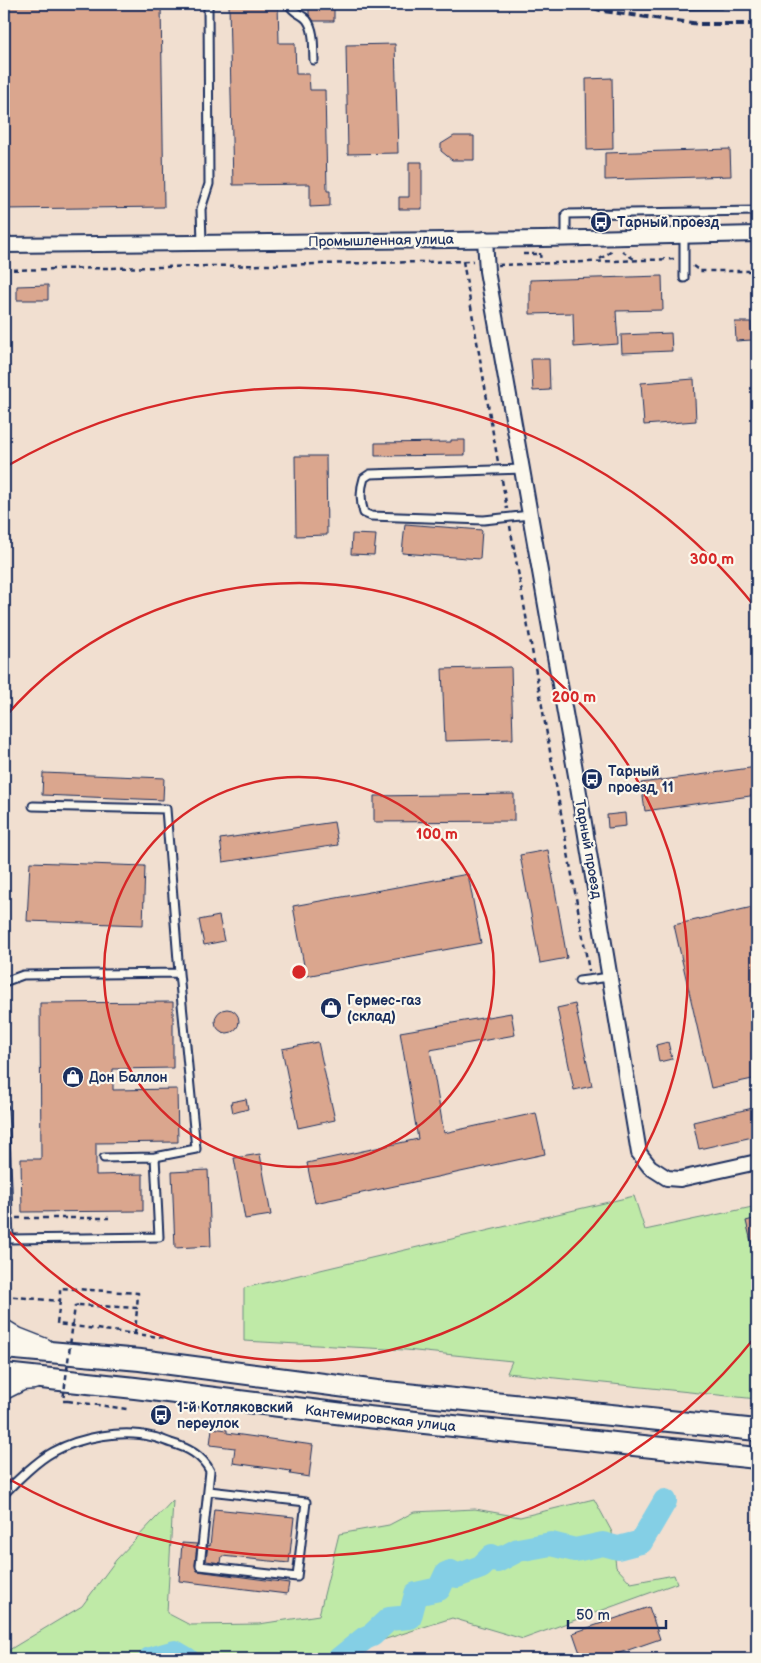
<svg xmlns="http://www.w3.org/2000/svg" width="761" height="1663" font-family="'Balsamiq Sans',sans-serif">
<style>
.green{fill:#bfeaa7;stroke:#6d8c82}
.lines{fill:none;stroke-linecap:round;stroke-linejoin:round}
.river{stroke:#84cfe5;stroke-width:24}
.building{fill:#daa68e;stroke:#1b2f5e}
.service-casing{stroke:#1b2f5e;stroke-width:11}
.minor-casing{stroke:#1b2f5e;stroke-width:18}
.tertiary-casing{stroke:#1b2f5e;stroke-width:21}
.secondary-casing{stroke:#1b2f5e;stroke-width:24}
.path{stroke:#1b2f5e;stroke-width:2.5;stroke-dasharray:5 4;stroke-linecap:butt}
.service{stroke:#fbf7ec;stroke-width:7}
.minor{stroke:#fbf7ec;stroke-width:14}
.tertiary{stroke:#fbf7ec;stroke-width:18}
.secondary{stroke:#fbf7ec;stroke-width:20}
.rail{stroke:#1b2f5e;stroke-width:4;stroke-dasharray:8 4;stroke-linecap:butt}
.path-bridge{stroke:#1b2f5e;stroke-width:2.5;stroke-dasharray:5 4;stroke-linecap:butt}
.ring{fill:none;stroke:#d62828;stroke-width:2.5}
.labels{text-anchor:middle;stroke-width:4.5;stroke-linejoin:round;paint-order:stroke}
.poi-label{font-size:14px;font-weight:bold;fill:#1b2f5e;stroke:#fbf7ec;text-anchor:start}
.street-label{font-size:14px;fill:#1b2f5e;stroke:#fbf7ec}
.centre{fill:#d62828;stroke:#fbf7ec;stroke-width:2.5}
.ring-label{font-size:15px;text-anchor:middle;font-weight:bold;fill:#d62828;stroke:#fbf7ec;stroke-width:4.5;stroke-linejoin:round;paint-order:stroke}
</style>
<rect width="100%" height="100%" fill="#f1dfd0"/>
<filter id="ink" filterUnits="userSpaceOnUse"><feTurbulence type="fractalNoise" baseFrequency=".02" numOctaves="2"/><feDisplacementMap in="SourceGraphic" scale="10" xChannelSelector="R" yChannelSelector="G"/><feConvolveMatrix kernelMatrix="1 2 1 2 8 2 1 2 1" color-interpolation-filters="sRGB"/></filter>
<g filter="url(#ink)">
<path class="green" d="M634 1196 645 1230 757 1206V1399L507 1373 512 1361 406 1350 244 1341V1288Z
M594 1499 612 1532 616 1567 631 1583 674 1575 677 1583 523 1639 452 1618 323 1659H4V1653L82 1606 116 1560 173 1500 167 1613 190 1625 259 1624 319 1615 339 1534 389 1525 414 1512 475 1509 520 1517Z"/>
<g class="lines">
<path class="river" d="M150 1659 175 1652 187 1659
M339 1659 365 1638 372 1635 389 1619 410 1617 416 1594 439 1589 446 1574 451 1572 457 1576 481 1567 492 1556 497 1561 518 1550 551 1544 575 1550 603 1544 618 1548 641 1542 665 1501"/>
</g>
<path class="building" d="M4 4H161L164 207 4 209Z
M229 4H278L279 43H295L296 74H309L310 90H325L327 191H330V206L310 207V184L233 185Z
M309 4H334V21H314L309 15Z
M395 44 398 153 348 154 346 45Z
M612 78 613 149 587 150 586 79Z
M454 136H474V160H452L441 151V144Z
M730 149 731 176 605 180V153Z
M409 162H422V209H399V197H409Z
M662 276 663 310 616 311 618 344 574 347 573 313 530 314V280Z
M48 285V300H17V286Z
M735 322H751L752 340 736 341Z
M671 333 672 351 622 353 621 335Z
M531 359H549L550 390 533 391Z
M694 379 696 421 644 425 641 383Z
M451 440H465V455L375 456V443L451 442Z
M295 456H326L327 535 296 536Z
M405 524 482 530 480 559 402 553Z
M352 534 376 535 374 555 351 554Z
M511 667 513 739 445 741 442 669Z
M757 767V795L645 811 641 783Z
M43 773 164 778 163 800 42 795Z
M514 794V821L374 822V796Z
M625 813 626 826 608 828 607 815Z
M334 822 338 845 223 862 220 839Z
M548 850 567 958 540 963 520 855Z
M30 862 145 866 143 925 27 921Z
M468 874 481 943 306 976 293 906Z
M757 906V1078L711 1088 674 925Z
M219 916 224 941 204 945 199 920Z
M173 1002V1068L113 1069V1090L177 1089 178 1142 96 1143V1175L143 1174V1211L22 1212 21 1159H41L40 1003Z
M575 1004 592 1086 574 1090 557 1008Z
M215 1021a12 12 0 1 1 24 0a12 12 0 1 1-24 0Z
M511 1013 515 1035 430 1050 444 1133 536 1113 545 1154 315 1203 307 1163 418 1139 400 1032Z
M318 1042 335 1120 298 1128 282 1049Z
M668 1042 672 1059 659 1062 656 1045Z
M246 1099 248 1109 233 1113 231 1102Z
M757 1107V1136L699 1149 693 1122Z
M260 1154 271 1215 245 1219 234 1158Z
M208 1170 211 1246 175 1248 172 1172Z
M757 1218V1250H753L746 1221Z
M212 1428 227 1430V1433L313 1445 309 1477 290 1474 291 1471 233 1463 235 1448 210 1445Z
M214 1509 294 1517 289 1563 222 1556 221 1563 206 1561 208 1545 210 1546Z
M182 1543 197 1544 195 1565 197 1571 289 1583 287 1594 179 1581Z
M649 1607 660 1639 602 1659H582L573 1633Z"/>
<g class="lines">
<g class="service-casing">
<path id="service" d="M289 4C294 14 301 13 307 20 315 31 313 47 314 60
M638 4 664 5 721 4
M684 236V278
M566 238V214L757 211
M202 243 201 209 209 184 208 4
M522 469 370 474 364 478C360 490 360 501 364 513L371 516 484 520 530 515
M33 806 166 809 179 973
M579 981 610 977
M4 982 23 975 179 973 196 1149 155 1157 159 1237 9 1239 4 1108
M104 1158 155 1157
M4 1494C16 1481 38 1460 53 1452 80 1437 123 1429 153 1437 159 1438 165 1441 171 1443 188 1448 202 1455 210 1471L200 1566 297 1577 306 1502 209 1491"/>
</g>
<g class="minor-casing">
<path id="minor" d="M485 239 487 271 577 781 639 1153 650 1167 667 1178 680 1179 757 1162
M4 245 543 239 757 234"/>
</g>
<g class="tertiary-casing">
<path id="tertiary" d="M4 1329 17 1337 45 1348
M4 1390 22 1381 34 1380"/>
</g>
<g class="secondary-casing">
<g id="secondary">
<path d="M4 1348 140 1360 377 1391 757 1430"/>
<path id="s1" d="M4 1374 135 1388 368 1417 757 1458"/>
</g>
</g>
<path class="path" d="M622 251 634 259
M540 253 541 263
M523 254H537
M600 259 612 251
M463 261 498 462
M498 265 675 259
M693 266 700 271H757
M4 270 473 261
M502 480 507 509
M510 526 589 971
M16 1218H109
M4 1296 60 1301V1288L138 1293 137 1308 79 1305
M60 1301 57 1324 167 1338
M135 1334 137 1308
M68 1401 127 1409"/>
<use href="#service" class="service"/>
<use href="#minor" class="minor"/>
<use href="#tertiary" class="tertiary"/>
<use href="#secondary" class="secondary"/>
<path class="rail" d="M582 4 603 11 699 24H757"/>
<path class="path-bridge" d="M68 1401H63L75 1306 79 1305"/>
</g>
</g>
<g class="ring">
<circle cx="299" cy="972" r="195"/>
<path d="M5 717A389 389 0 1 1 5 1227"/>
<path d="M756 1336A584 584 0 0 1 7 1478M7 466A584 584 0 0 1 756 608"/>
</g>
<defs>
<g id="bus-disc" transform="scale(1.125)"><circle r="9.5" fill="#1b2f5e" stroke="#fbf7ec"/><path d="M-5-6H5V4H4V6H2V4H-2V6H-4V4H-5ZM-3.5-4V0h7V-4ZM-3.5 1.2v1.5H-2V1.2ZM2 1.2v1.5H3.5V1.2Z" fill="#fff"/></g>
<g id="shop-disc" transform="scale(1.125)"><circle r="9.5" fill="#1b2f5e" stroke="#fbf7ec"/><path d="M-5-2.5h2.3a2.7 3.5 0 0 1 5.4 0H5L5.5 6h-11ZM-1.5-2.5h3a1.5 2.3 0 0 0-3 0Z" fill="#fff"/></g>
</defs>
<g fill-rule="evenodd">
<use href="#bus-disc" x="601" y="222"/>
<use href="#bus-disc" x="592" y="779"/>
<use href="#shop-disc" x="331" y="1008"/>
<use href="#shop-disc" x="73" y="1077"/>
<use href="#bus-disc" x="161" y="1415"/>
</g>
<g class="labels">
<g class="poi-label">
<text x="617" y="227">Тарный проезд</text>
<text x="608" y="776">Тарный<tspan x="608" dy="16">проезд, 11</tspan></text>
<text x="347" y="1005">Гермес-газ<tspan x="347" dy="16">(склад)</tspan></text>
<text x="89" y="1082">Дон Баллон</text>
<text x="177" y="1412">1-й Котляковский<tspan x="177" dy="16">переулок</tspan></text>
</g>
<g class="street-label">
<text transform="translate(381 240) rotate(-1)" y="5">Промышленная улица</text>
<text transform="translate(589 849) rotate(80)" y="5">Тарный проезд</text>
<text dy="5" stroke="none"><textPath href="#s1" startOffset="379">Кантемировская улица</textPath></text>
</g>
</g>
<circle cx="299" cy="972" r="8" class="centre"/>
<g class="ring-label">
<text x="712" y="564">300 m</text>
<text x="574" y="702">200 m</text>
<text x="437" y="839">100 m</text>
</g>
<rect width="761" height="1663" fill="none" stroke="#fbf7ec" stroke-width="20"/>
<rect x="10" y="10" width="741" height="1643" fill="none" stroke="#1b2f5e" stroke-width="2" filter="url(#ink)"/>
<path d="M568 1620v8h98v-8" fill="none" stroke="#1b2f5e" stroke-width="2.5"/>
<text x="576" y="1620" font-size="15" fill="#1b2f5e" stroke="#fbf7ec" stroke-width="4" paint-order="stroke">50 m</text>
</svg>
